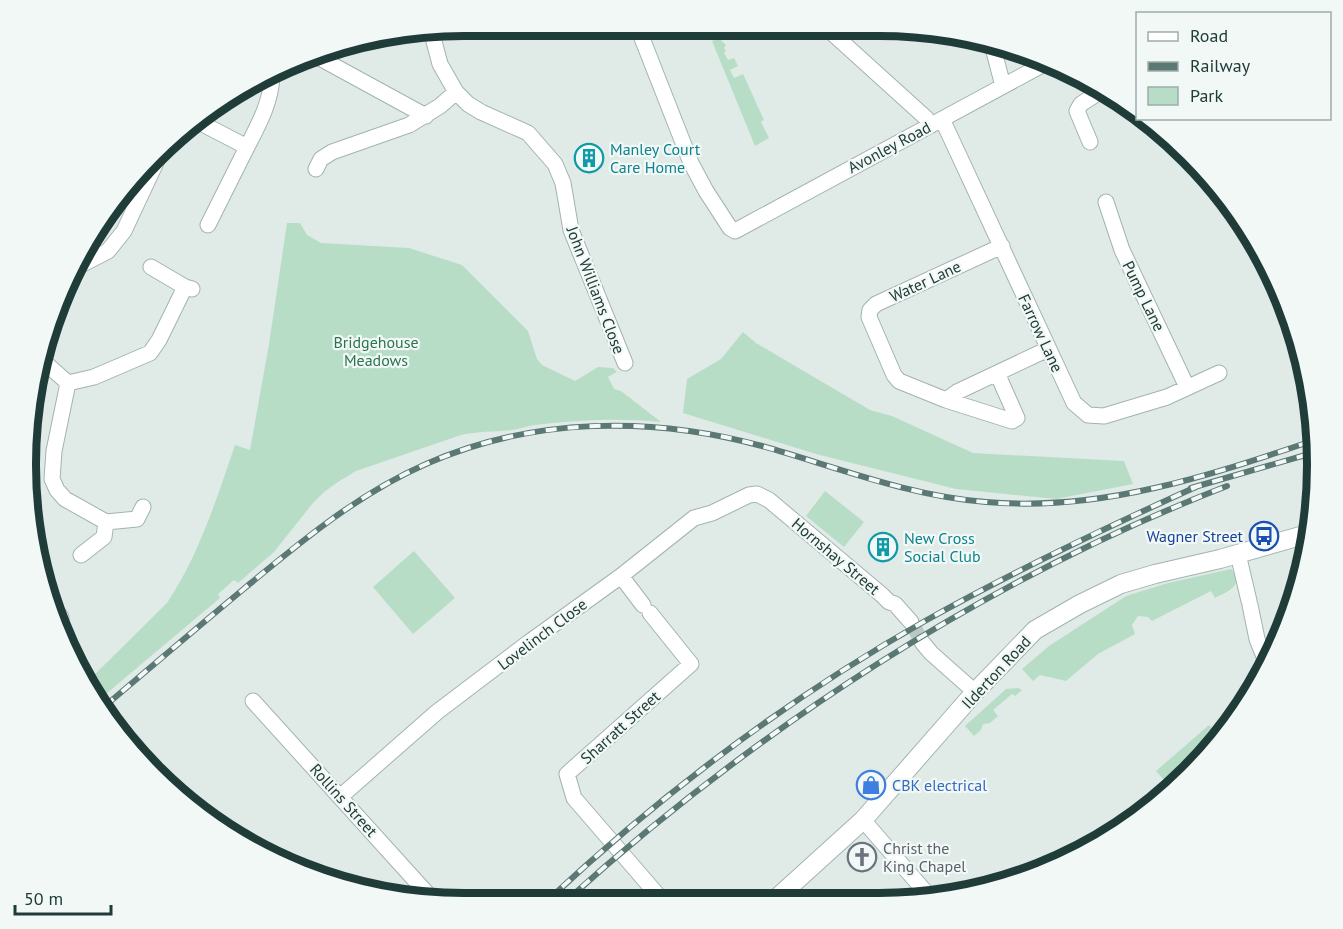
<svg xmlns="http://www.w3.org/2000/svg" width="1343" height="929" font-family="'PT Sans',sans-serif">
<style>
.green{fill:#b8ddc7}
.lines{fill:none;stroke-linecap:round;stroke-linejoin:round}
.minor-tunnel{stroke:#bac8c5;stroke-width:15;stroke-dasharray:15 8;stroke-linecap:butt}
.minor-casing{stroke:#a3b3b0;stroke-width:17}
.tertiary-casing{stroke:#a3b3b0;stroke-width:20}
.minor{stroke:#fff;stroke-width:15}
.tertiary{stroke:#fff;stroke-width:18}
.rail-casing{stroke:#5b7874;stroke-width:6}
.rail{stroke:#f1f8f5;stroke-width:4;stroke-dasharray:11;stroke-linecap:butt}
.labels{text-anchor:middle;stroke-width:4.5;stroke-linejoin:round;paint-order:stroke}
.street-label{font-size:16px;fill:#203c39;stroke:#f1f8f5}
.culture-label{font-size:16px;fill:#0d838f;stroke:#f1f8f5;text-anchor:start}
.park-label{font-size:16px;fill:#2a7451;stroke:#f1f8f5}
.transit-label{font-size:16px;fill:#164399;stroke:#f1f8f5;text-anchor:end}
.shop-label{font-size:16px;fill:#366cbe;stroke:#f1f8f5;text-anchor:start}
.worship-label{font-size:16px;fill:#5b616d;stroke:#f1f8f5;text-anchor:start}
.rim{fill:none;stroke:#203c39;stroke-width:8}
</style>
<rect width="100%" height="100%" fill="#e0ebe8"/>
<path class="green" d="M719 38 726 45 724 48 726 50 724 53 728 60 734 58 738 66 730 70 734 78 743 74 764 120 761 122 769 138 755 146 712 41Z
M287 223H300L307 235 321 243 409 248 462 265 528 331 537 359 542 365 575 381 598 367 613 368 617 372 608 377 614 389 621 391 661 422C619 418 577 420 535 425 527 426 520 429 512 430 495 432 478 431 461 435L356 471 338 482 324 492 313 503 274 552 238 583 234 580 218 594 220 598 100 699 87 682 167 603C199 555 216 500 235 445L250 450 269 344Z
M743 332 756 343 870 410 892 416 973 453 1124 461 1133 484 1056 499 956 489 816 454 683 413 687 379 721 359Z
M825 491 864 522 844 547 806 516Z
M414 551 455 598 413 634 373 587Z
M1231 569C1246 585 1227 592 1215 598L1211 591 1152 621 1148 617 1138 616 1132 625 1135 634 1098 654 1066 681 1040 675 1033 681 1022 669 1049 646 1126 596 1168 583Z
M1018 688 1022 690 1015 696 1012 694 993 710 998 716 990 723 983 724 981 730 974 736 965 726 1006 689Z
M1209 725 1220 738 1189 775 1171 788 1156 771Z"/>
<g class="lines">
<path class="minor-tunnel" d="M911 622 922 642"/>
<g class="minor-casing">
<path id="minor" d="M638 28 691 163 706 191 730 228 735 231 1044 64
M431 30 440 64 456 92 468 104 481 112 528 133 555 164 563 183 571 230 625 363
M431 31 448 28
M831 32 926 118 930 125
M992 44 1003 86
M316 56 426 116
M942 119 1074 403 1088 415 1104 416 1167 397 1219 373
M197 121 247 147 208 225
M1090 142 1077 111 1081 104 1104 89
M247 147C259 124 271 102 272 76
M316 169 321 159 332 152 409 125 440 106 456 92
M1106 202 1122 250 1187 387
M77 267 108 251 124 231 161 152
M151 267 185 287
M1276 282V283
M42 360 68 383
M997 373 1017 418 1012 421 946 400 899 381 894 375 869 317 870 310 876 304 1002 246
M68 383 54 451 52 479 57 490 65 499 106 522 104 537 81 555
M68 383 94 377 150 353 159 340 185 287 192 289
M946 400 957 392 1048 349
M106 522 137 519 143 507
M1238 554 1249 601
M621 576 643 605
M1250 605 1257 639 1267 664
M53 607 61 617V628
M650 613 691 664 567 774 574 798 662 900
M922 642 931 653 975 692
M253 701 433 900
M340 797 437 712 528 643 621 576 694 518 712 513 749 495 757 494 769 500 882 595 889 602 895 604 911 622
M863 820 929 896"/>
</g>
<g class="tertiary-casing">
<path id="tertiary" d="M777 898 863 820 975 692 1035 630 1080 604 1121 584 1155 574 1220 559 1311 533"/>
</g>
<use href="#minor" class="minor"/>
<use href="#tertiary" class="tertiary"/>
<g class="rail-casing">
<path id="rail" d="M1191 488 1316 452
M105 706C152 666 199 626 246 587 303 540 358 494 426 464 532 417 652 416 762 446 836 467 909 496 986 502 1101 512 1208 476 1315 440
M546 902C660 795 789 698 925 621 1014 571 1105 528 1198 486
M565 902C756 729 986 579 1227 486"/>
</g>
<use href="#rail" class="rail"/>
</g>
<defs>
<g id="building-ring" transform="scale(1.5)"><circle r="9.5" fill="#f1f8f5" stroke="#0f9aa8" stroke-width="1.5"/><path d="M-4-6H4V6H1V3H-1V6H-4ZM-2.5-4.3h1.7v1.8h-1.7ZM.8-4.3h1.7v1.8H.8ZM-2.5-1h1.7V.8h-1.7ZM.8-1h1.7V.8H.8Z" fill="#0f9aa8"/></g>
<g id="bus-ring" transform="scale(1.5)"><circle r="9.5" fill="#f1f8f5" stroke="#1a4fb4" stroke-width="1.5"/><path d="M-5-6H5V4H4V6H2V4H-2V6H-4V4H-5ZM-3.5-4V0h7V-4ZM-3.5 1.2v1.5H-2V1.2ZM2 1.2v1.5H3.5V1.2Z" fill="#1a4fb4"/></g>
<g id="shop-ring" transform="scale(1.5)"><circle r="9.5" fill="#f1f8f5" stroke="#3f7fe0" stroke-width="1.5"/><path d="M-5-2.5h2.3a2.7 3.5 0 0 1 5.4 0H5L5.5 6h-11ZM-1.5-2.5h3a1.5 2.3 0 0 0-3 0Z" fill="#3f7fe0"/></g>
<g id="church-ring" transform="scale(1.5)"><circle r="9.5" fill="#f1f8f5" stroke="#6b7280" stroke-width="1.5"/><path d="M-1.2-6h2.4v3.5h3.3v2.4h-3.3V6h-2.4V-.1h-3.3v-2.4h3.3Z" fill="#6b7280"/></g>
</defs>
<g fill-rule="evenodd">
<use href="#building-ring" x="589" y="158"/>
<use href="#bus-ring" x="1264" y="536"/>
<use href="#building-ring" x="883" y="547"/>
<use href="#shop-ring" x="871" y="785"/>
<use href="#church-ring" x="862" y="857"/>
</g>
<g class="labels">
<g class="street-label">
<text transform="translate(889 147) rotate(-28)" y="6">Avonley Road</text>
<text transform="translate(925 281) rotate(-25)" y="6">Water Lane</text>
<text transform="translate(596 290) rotate(69)" y="6">John Williams Close</text>
<text transform="translate(1144 296) rotate(64)" y="6">Pump Lane</text>
<text transform="translate(1041 333) rotate(65)" y="6">Farrow Lane</text>
<text transform="translate(836 556) rotate(40)" y="6">Hornshay Street</text>
<text transform="translate(542 634) rotate(-37)" y="6">Lovelinch Close</text>
<text transform="translate(996 672) rotate(-47)" y="6">Ilderton Road</text>
<text transform="translate(620 727) rotate(-42)" y="6">Sharratt Street</text>
<text transform="translate(344 800) rotate(48)" y="6">Rollins Street</text>
</g>
<g class="culture-label">
<text x="610" y="155">Manley Court<tspan x="610" dy="18">Care Home</tspan></text>
<text x="904" y="544">New Cross<tspan x="904" dy="18">Social Club</tspan></text>
</g>
<g class="park-label">
<text x="376" y="348">Bridgehouse<tspan x="376" dy="18">Meadows</tspan></text>
</g>
<g class="transit-label">
<text x="1243" y="542">Wagner Street</text>
</g>
<g class="shop-label">
<text x="892" y="791">CBK electrical</text>
</g>
<g class="worship-label">
<text x="883" y="854">Christ the<tspan x="883" dy="18">King Chapel</tspan></text>
</g>
</g>
<path d="M0 0H1343V929H0ZM464 36H879A428 428 0 0 1 1307 464V465A428 428 0 0 1 879 893H464A428 428 0 0 1 36 465V464A428 428 0 0 1 464 36Z" fill="#f1f8f5" fill-rule="evenodd"/>
<path class="rim" d="M464 36H879A428 428 0 0 1 1307 464V465A428 428 0 0 1 879 893H464A428 428 0 0 1 36 465V464A428 428 0 0 1 464 36Z"/>
<rect x="1136" y="12" width="195" height="108" fill="#f1f8f5" stroke="#9dadaa" stroke-width="1.5"/>
<rect x="1148" y="32" width="30" height="9" fill="#ffffff" stroke="#9dadaa" stroke-width="1.5"/>
<text x="1190" y="42" font-size="18" fill="#203c39">Road</text>
<rect x="1148" y="62" width="30" height="9" fill="#5b7874" stroke="#9dadaa" stroke-width="1.5"/>
<text x="1190" y="72" font-size="18" fill="#203c39">Railway</text>
<rect x="1148" y="87" width="30" height="18" fill="#b8ddc7" stroke="#9dadaa" stroke-width="1.5"/>
<text x="1190" y="102" font-size="18" fill="#203c39">Park</text>
<path d="M15 905v9h96v-9" fill="none" stroke="#203c39" stroke-width="3"/>
<text x="24" y="905" font-size="18" fill="#203c39" stroke="#f1f8f5" stroke-width="4.5" paint-order="stroke">50 m</text>
</svg>
